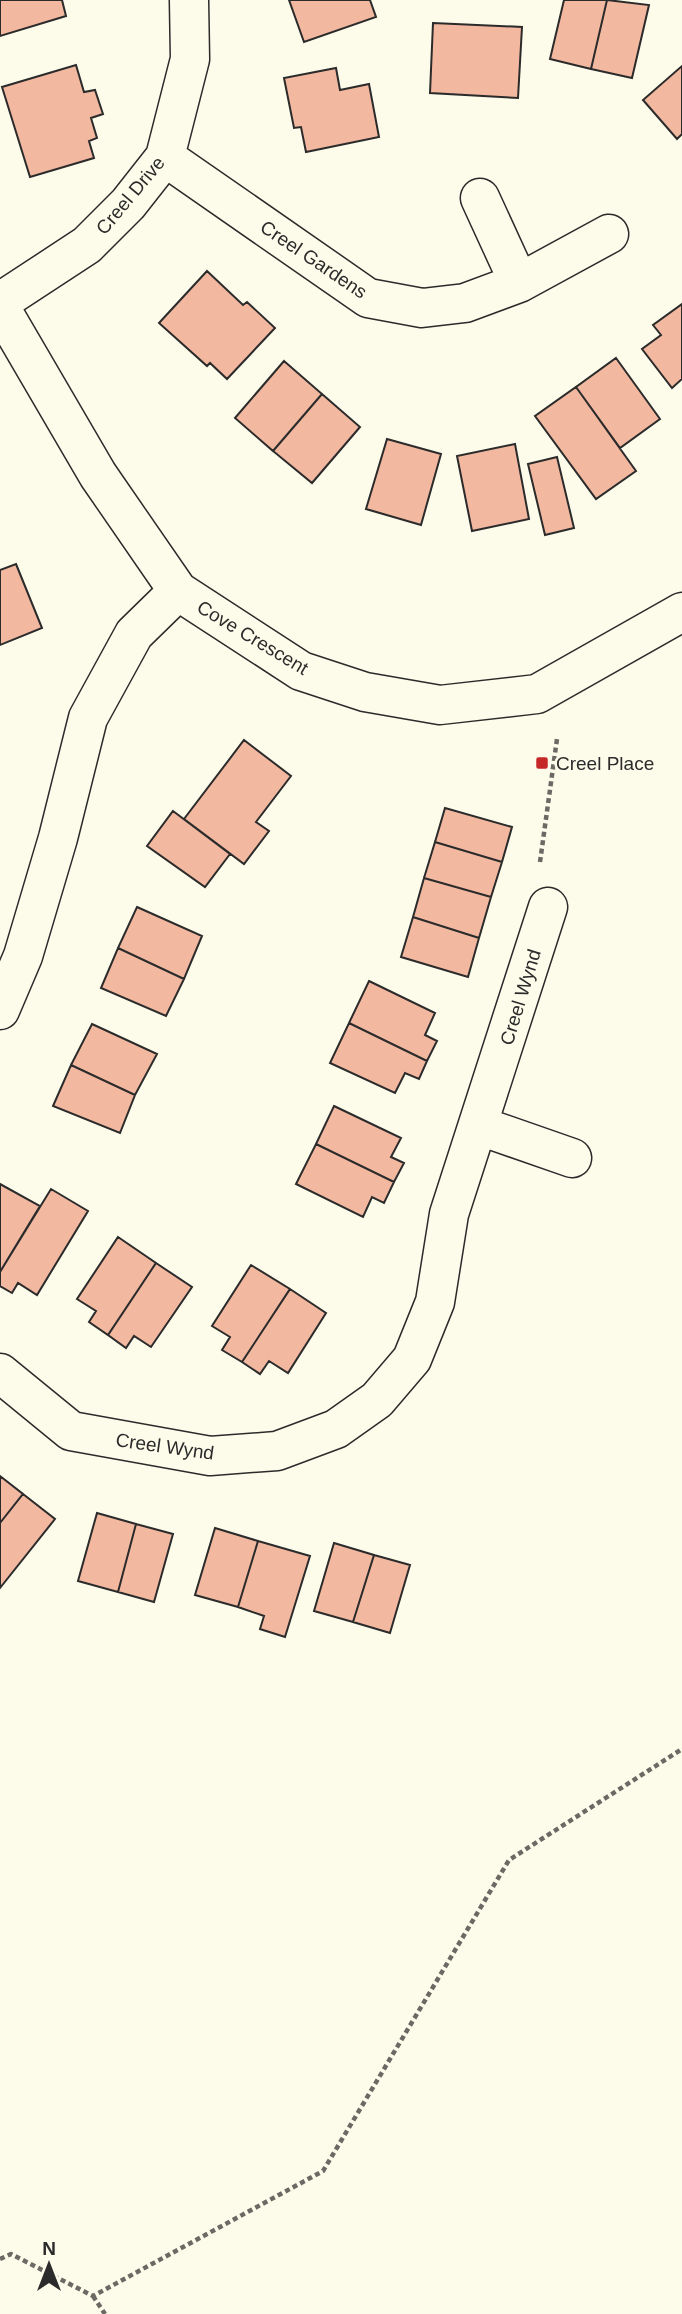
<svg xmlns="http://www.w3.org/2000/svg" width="682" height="2314" font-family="Helvetica,sans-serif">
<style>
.building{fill:#f2b8a0;stroke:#2b2b2b;stroke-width:2}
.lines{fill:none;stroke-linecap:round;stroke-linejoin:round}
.minor-casing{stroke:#2b2b2b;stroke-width:41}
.path{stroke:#6a6964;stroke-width:4.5;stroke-dasharray:5 3.5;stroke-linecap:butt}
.minor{stroke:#fdfbea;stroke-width:38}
.poi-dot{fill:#c62828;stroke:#fdfbea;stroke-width:2.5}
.labels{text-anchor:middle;stroke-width:5;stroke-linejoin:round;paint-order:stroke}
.street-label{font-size:19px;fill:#2b2b2b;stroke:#fdfbea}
.poi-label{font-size:19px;fill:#2b2b2b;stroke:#fdfbea;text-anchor:start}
</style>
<rect width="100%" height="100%" fill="#fdfbea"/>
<path class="building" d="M0 0H62L66 16 0 36Z
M289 0H370L376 17 304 42Z
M564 0H607L591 69 550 59Z
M607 0 649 5 632 78 591 69Z
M433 23 522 27 518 98 430 93Z
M76 65 84 92 95 90 103 114 91 118 97 138 89 141 94 158 30 177 2 87Z
M682 66V134L677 139 643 100Z
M336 68 340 90 369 84 379 137 306 152 301 127 294 128 284 78Z
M207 271 243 305 247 302 275 328 227 379 210 363 207 366 159 323Z
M682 304V379L672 388 642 349 661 335 653 325Z
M616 358 660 419 620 448 576 387Z
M284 361 322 394 273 451 235 418Z
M576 387 636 471 596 499 535 416Z
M322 394 360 427 312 483 273 451Z
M387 439 441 454 421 525 366 509Z
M515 444 529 519 472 531 457 456Z
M557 457 574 528 545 535 528 464Z
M16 564 42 628 0 645V570Z
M244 740 291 776 256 822 269 831 244 864 184 819Z
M445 808 512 827 502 862 435 842Z
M173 811 230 854 205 887 147 846Z
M435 842 502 862 491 897 424 878Z
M424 878 491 897 479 938 413 917Z
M137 907 202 936 184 979 118 948Z
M413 917 479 938 468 977 401 957Z
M118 948 184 979 166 1016 101 988Z
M369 981 435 1013 425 1035 437 1041 427 1061 349 1023Z
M349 1023 427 1061 419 1079 405 1073 395 1093 330 1063Z
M92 1024 157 1054 135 1095 71 1065Z
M71 1065 135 1095 120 1133 53 1106Z
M334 1106 401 1138 391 1157 404 1163 394 1182 316 1144Z
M316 1144 394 1182 384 1203 372 1197 363 1217 296 1184Z
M0 1184 40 1206 0 1272Z
M51 1189 88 1211 37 1295 18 1283 12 1293 0 1286V1272Z
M118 1237 156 1263 108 1335 89 1322 96 1311 77 1299Z
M156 1263 192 1287 151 1347 134 1336 126 1348 108 1335Z
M251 1265 290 1289 242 1362 222 1350 230 1337 212 1326Z
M290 1289 326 1313 288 1373 269 1361 260 1374 242 1362Z
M0 1476 23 1494 0 1523Z
M23 1494 55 1519 0 1588V1523Z
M97 1513 136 1524 118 1592 78 1581Z
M136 1524 173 1534 154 1602 118 1592Z
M215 1528 258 1541 238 1607 195 1595Z
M258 1541 310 1556 285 1637 260 1629 264 1616 238 1607Z
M334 1543 374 1555 353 1622 314 1611Z
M374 1555 410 1565 390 1633 353 1622Z"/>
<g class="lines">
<g class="minor-casing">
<path id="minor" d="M165 157 368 298 422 308 465 303 519 283 609 234
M480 198 519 283
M0 302 87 245 128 204 165 157 190 59 189 0
M0 307 98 475 178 591 301 671 365 692 440 705 537 694 682 612
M0 1010 23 956 58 838 88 718 134 634 178 591
M480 1126 572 1158
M0 1373 71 1431 210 1456 277 1451 336 1429 377 1400 412 1359 435 1302 449 1214 548 907"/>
</g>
<path class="path" d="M540 862 557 739
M0 2259 11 2254 93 2296 323 2171 509 1860 682 1749
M93 2296 105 2314"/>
<use href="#minor" class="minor"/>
</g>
<rect class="poi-dot" x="535" y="756" width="14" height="14" rx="3.5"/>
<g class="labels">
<g class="street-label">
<text transform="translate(130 195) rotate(-50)" y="7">Creel Drive</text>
<text transform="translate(314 259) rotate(34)" y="7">Creel Gardens</text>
<text transform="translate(253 637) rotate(31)" y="7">Cove Crescent</text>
<text transform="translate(520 997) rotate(-73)" y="7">Creel Wynd</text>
<text transform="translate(165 1446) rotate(8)" y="7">Creel Wynd</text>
</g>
<g class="poi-label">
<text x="556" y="770">Creel Place</text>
</g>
</g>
<g transform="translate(49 2265)" stroke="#fdfbea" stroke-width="5" paint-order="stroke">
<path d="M0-5L12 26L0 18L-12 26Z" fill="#2b2b2b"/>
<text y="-10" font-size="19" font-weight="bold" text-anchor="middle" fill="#2b2b2b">N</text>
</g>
</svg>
